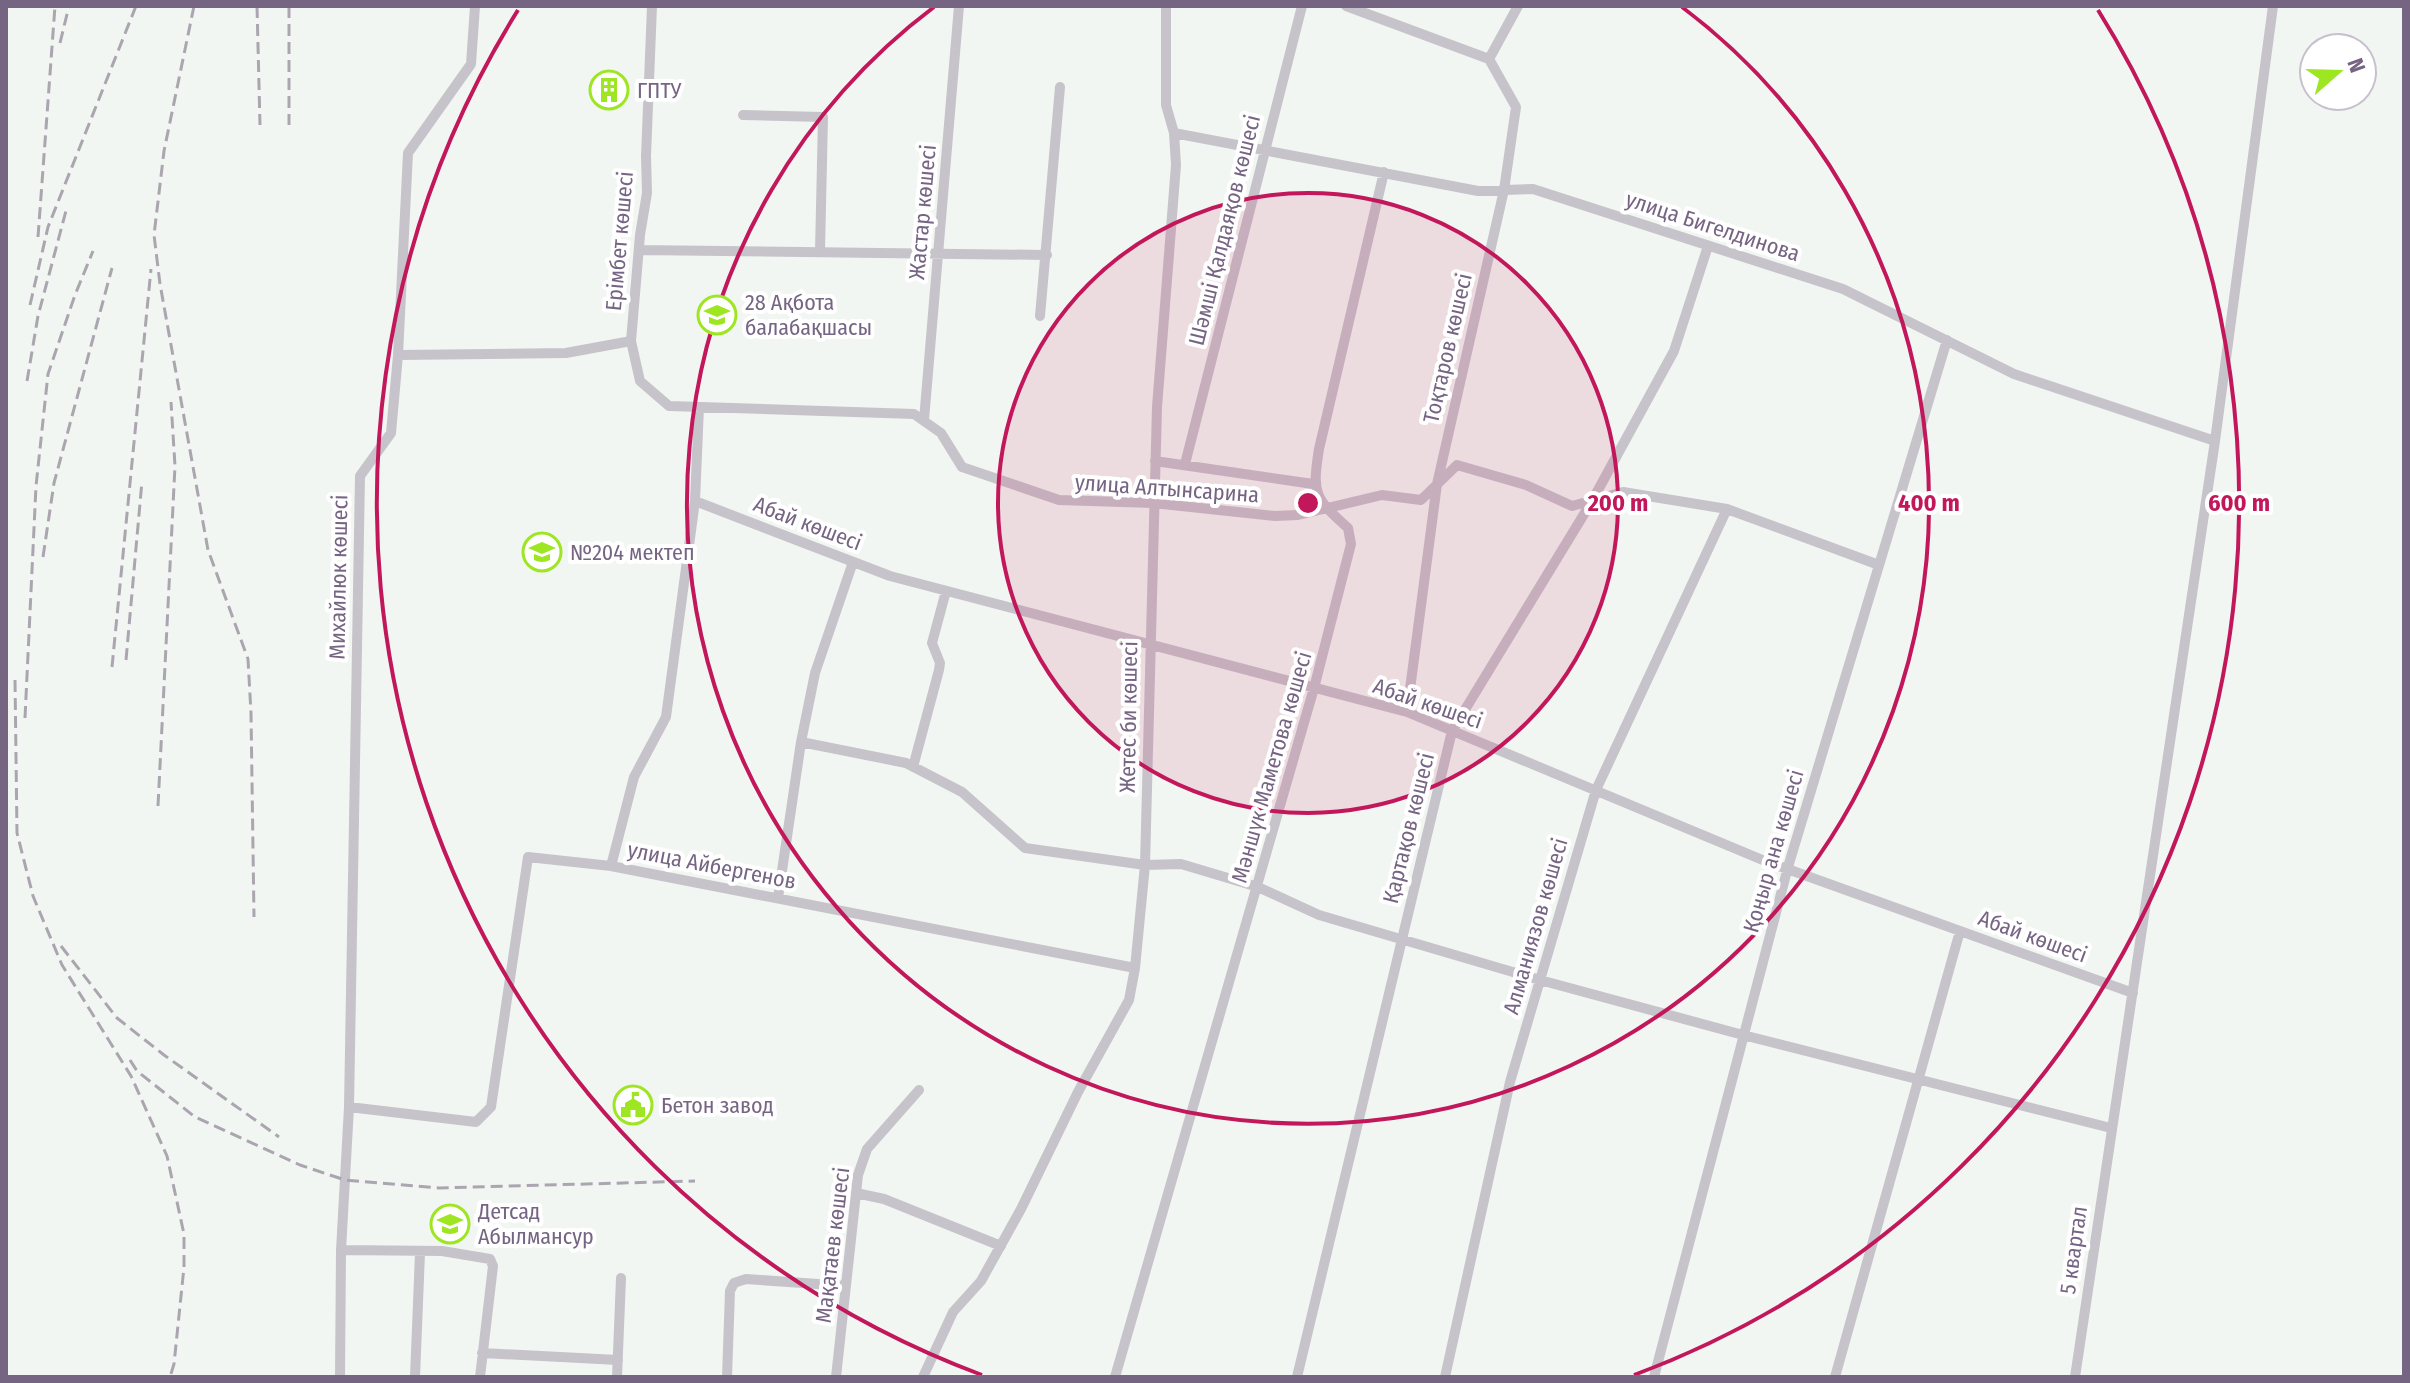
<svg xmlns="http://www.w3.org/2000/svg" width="2410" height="1383" font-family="'Fira Sans Condensed',sans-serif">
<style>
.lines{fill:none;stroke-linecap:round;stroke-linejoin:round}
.minor{stroke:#c7c3ca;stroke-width:10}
.rail{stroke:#aba5b0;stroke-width:3;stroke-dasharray:12 6;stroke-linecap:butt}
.ring{fill:none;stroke:#c2185b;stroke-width:4}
.labels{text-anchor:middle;stroke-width:8;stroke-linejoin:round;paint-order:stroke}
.poi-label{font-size:22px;fill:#766483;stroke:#fff;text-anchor:start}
.street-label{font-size:22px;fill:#766483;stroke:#fff}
.centre{fill:#c2185b;stroke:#fff;stroke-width:4}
.ring-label{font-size:24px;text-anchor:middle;font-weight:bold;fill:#c2185b;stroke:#fff;stroke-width:8;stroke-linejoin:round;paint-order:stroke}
</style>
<rect width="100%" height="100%" fill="#f2f6f2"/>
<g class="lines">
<path class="minor" d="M1346 6 1489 59
M743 115 823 117 820 251
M1174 133 1478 191 1533 189 1843 289 2014 374 2215 441
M639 250 1047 255
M1040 316 1060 87
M631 341 640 381 669 406 914 414 941 433 962 467 1059 500 1153 503 1275 516 1298 515 1382 495 1421 500 1457 465 1526 485 1572 506 1623 492 1727 509 1879 565
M398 355 566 353 631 341 640 235 647 193 646 156 652 6
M924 420 959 6
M1155 461 1313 484
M1185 464 1302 6
M695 501 890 576 1407 712 1765 861 2133 993
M1407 712 1437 484 1504 190 1516 107 1489 59 1518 6
M801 742 906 763 962 792 1025 848 1145 865 1181 864 1258 887 1319 915 1540 980 1743 1035 2111 1128
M913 767 939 670 940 663 932 643 946 591
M611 866 634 777 666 717 695 501 699 407
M778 898 801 742 815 673 853 562
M349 1107 476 1122 491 1107 528 857 611 866 1135 968
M856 1193 884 1199 1001 1246
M341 1250 442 1251 490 1259 493 1266 480 1377
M482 1353 618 1360
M340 1377 341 1250 349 1107 360 476 391 433 398 355 408 153 471 64 475 6
M415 1377 420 1253
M617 1377 621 1278
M727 1377 730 1291 734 1283 746 1279 846 1286
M836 1377 858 1175 867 1149 919 1090
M923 1377 953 1312 981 1281 1021 1209 1078 1092 1129 1000 1135 968 1145 865 1157 407 1176 165 1174 133 1166 105V6
M1115 1377 1314 688 1351 544 1348 528C1314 498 1312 493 1319 449L1384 172
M1297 1377 1452 731 1592 501 1674 351 1708 246
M1445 1377 1510 1082 1596 790 1727 509
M1654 1377 1788 867 1947 340
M1835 1377 1960 931
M2075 1377 2215 441 2273 6"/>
<path class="rail" d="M194 6 164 151 154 235 160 284 208 550 248 659 251 713 254 917
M257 6 260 125
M289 6V125
M60 43 69 6
M38 237 55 6
M30 305 48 227 136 6
M27 381 38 316 67 207
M43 557 54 483 112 268
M126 660 142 481
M112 667 151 269
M15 680 17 833 33 896 62 965 131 1076 167 1156 184 1234V1267L174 1364 170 1377
M25 718 36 486 48 374 75 295 93 251
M158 806 175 466 171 402
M61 946 117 1018 164 1055 279 1137
M130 1060 137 1071 195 1117 300 1165 345 1180 439 1188 695 1181"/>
</g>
<circle cx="1308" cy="503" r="310" fill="#c2185b" fill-opacity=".12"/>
<g class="ring">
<circle cx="1308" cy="503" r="310"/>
<path d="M1682 7A621 621 0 1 1 934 7"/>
<path d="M982 1375A931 931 0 0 1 518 10M2098 10A931 931 0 0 1 1634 1375"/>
</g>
<defs>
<g id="building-ring" transform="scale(2)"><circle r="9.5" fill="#fff" stroke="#9ee522" stroke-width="1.5"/><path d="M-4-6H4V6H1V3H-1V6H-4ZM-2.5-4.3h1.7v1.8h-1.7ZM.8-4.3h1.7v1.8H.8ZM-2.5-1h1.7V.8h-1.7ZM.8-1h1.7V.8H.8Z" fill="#9ee522"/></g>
<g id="school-ring" transform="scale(2)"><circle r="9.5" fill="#fff" stroke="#9ee522" stroke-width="1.5"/><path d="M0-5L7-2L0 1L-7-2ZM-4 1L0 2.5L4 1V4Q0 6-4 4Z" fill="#9ee522"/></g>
<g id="civic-ring" transform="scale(2)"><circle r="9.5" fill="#fff" stroke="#9ee522" stroke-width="1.5"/><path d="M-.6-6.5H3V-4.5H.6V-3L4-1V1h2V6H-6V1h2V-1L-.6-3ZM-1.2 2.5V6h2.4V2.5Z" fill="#9ee522"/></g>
</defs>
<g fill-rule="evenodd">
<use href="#building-ring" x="609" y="90"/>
<use href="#school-ring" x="717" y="315"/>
<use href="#school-ring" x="542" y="552"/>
<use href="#civic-ring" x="633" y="1105"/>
<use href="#school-ring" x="450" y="1224"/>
</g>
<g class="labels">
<g class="poi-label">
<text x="637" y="98">ГПТУ</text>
<text x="745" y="310">28 Ақбота<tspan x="745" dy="25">балабақшасы</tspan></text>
<text x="570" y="560">№204 мектеп</text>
<text x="661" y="1113">Бетон завод</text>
<text x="478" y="1219">Детсад<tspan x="478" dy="25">Абылмансур</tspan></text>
</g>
<g class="street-label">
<text transform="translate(922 212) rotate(-85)" y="8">Жастар көшесі</text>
<text transform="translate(1713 226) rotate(18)" y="8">улица Бигелдинова</text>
<text transform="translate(1224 230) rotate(-76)" y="8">Шәмші Қалдаяқов көшесі</text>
<text transform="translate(619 241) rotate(-85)" y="8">Ерімбет көшесі</text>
<text transform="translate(1447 348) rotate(-77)" y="8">Тоқтаров көшесі</text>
<text transform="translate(1167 488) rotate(4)" y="8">улица Алтынсарина</text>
<text transform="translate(808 523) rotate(21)" y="8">Абай көшесі</text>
<text transform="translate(338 577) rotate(-89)" y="8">Михайлюк көшесі</text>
<text transform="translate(1428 703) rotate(19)" y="8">Абай көшесі</text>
<text transform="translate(1128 717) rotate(-89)" y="8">Жетес би көшесі</text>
<text transform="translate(1271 767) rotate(-74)" y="8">Мәншүк Маметова көшесі</text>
<text transform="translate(1408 828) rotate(-76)" y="8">Қартақов көшесі</text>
<text transform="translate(1773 851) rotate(-74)" y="8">Қоңыр ана көшесі</text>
<text transform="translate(712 865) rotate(11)" y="8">улица Айбергенов</text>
<text transform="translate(1535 926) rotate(-74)" y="8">Алманиязов көшесі</text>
<text transform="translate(2033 936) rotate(20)" y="8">Абай көшесі</text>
<text transform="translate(832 1245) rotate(-83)" y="8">Мақатаев көшесі</text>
<text transform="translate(2073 1250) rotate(-82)" y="8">5 квартал</text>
</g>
</g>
<circle cx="1308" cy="503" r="12" class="centre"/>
<g class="ring-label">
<text x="1618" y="511">200 m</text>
<text x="1929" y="511">400 m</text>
<text x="2239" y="511">600 m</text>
</g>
<rect width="2410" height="1383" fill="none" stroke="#766483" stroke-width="16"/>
<g transform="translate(2338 72) rotate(70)"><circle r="38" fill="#ffffff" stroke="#c8c1cd" stroke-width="2"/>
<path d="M0-6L14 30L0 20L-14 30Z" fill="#9ee522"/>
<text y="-12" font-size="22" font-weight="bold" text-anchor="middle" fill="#766483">N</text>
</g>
</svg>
